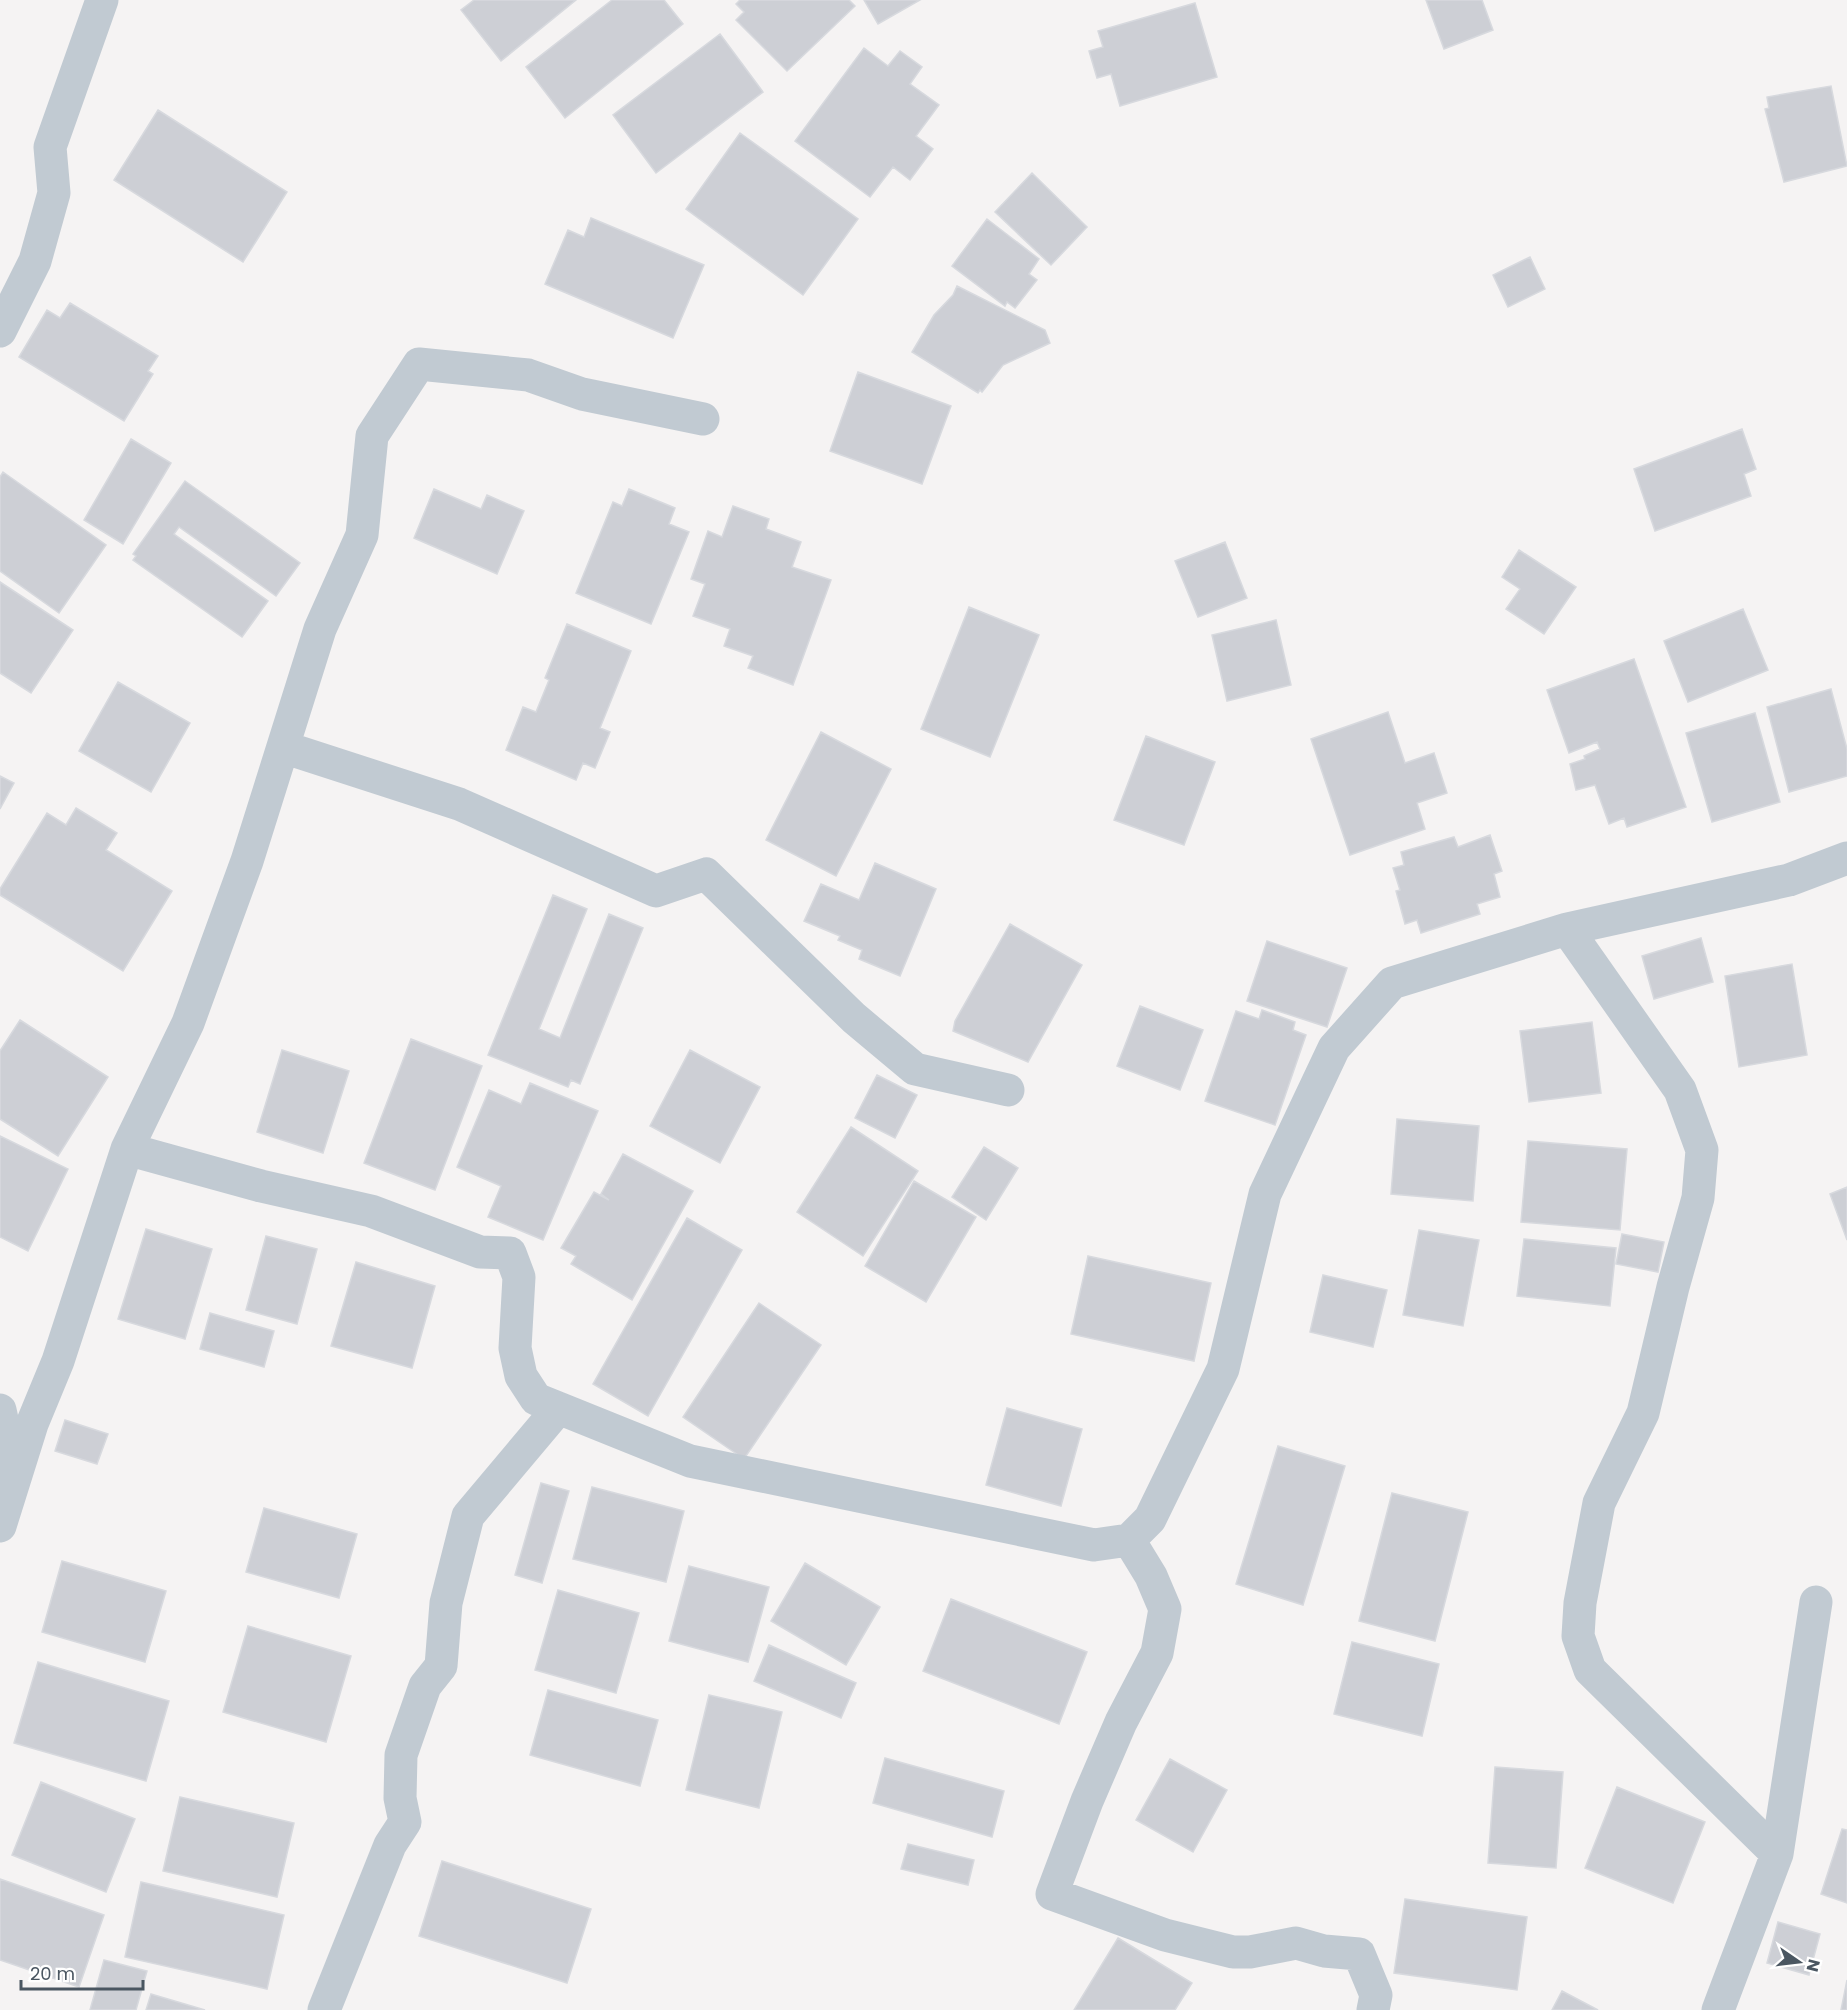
<svg xmlns="http://www.w3.org/2000/svg" width="1847" height="2010" font-family="Poppins,sans-serif">
<style>
.building{fill:#cdcfd5;stroke:#d7d9de;stroke-width:1.5}
.lines{fill:none;stroke-linecap:round;stroke-linejoin:round}
.minor{stroke:#c1cad2;stroke-width:33}
</style>
<rect width="100%" height="100%" fill="#f5f3f3"/>
<path class="building" d="M474 0H576L501 61 461 10Z
M612 0H664L683 24 565 118 526 67Z
M740 0H849L855 6 787 71 736 20 744 12 736 4Z
M864 0H920L878 24Z
M1426 0H1482L1493 30 1444 49Z
M1195 3 1217 77 1120 106 1111 74 1097 78 1089 51 1103 47 1098 31Z
M720 34 763 92 656 173 613 115Z
M864 48 888 66 900 51 922 67 910 84 939 105 916 136 933 149 910 180 893 167 870 197 795 141Z
M1831 86 1847 166 1784 182 1765 109 1769 108 1767 97Z
M158 110 287 192 243 262 114 180Z
M740 133 858 219 803 295 686 209Z
M1032 173 1087 227 1051 265 995 212Z
M591 218 704 265 673 338 545 284 568 230 584 237Z
M987 219 1039 259 1029 274 1037 280 1015 308 1007 302 1005 306 952 266Z
M1530 257 1545 289 1508 307 1493 275Z
M957 286 1045 330 1050 343 1003 365 982 392 980 390 978 393 912 352 934 315 953 295Z
M70 303 158 356 148 371 153 374 124 421 19 357 47 310 60 318Z
M858 372 951 406 922 484 830 451Z
M1742 429 1756 469 1744 474 1751 496 1655 531 1634 469Z
M131 439 171 463 123 544 84 520Z
M3 472 106 545 59 613 0 571V477Z
M185 481 300 563 276 596 179 527 174 534 268 601 242 637 133 560 136 556 133 554Z
M434 489 481 509 487 495 524 511 497 574 414 538Z
M629 489 675 508 669 524 689 532 651 624 576 593 613 502 622 506Z
M733 506 769 519 766 529 801 542 792 567 831 580 793 685 748 668 753 656 724 646 730 629 693 616 705 584 691 579 708 531 722 537Z
M1225 542 1247 598 1198 617 1175 561Z
M1519 550 1576 587 1544 634 1506 609 1520 589 1502 577Z
M0 582 73 630 31 693 0 673Z
M969 607 1039 635 990 757 921 729Z
M1743 609 1768 670 1688 702 1664 641Z
M1276 620 1291 685 1227 701 1212 635Z
M567 624 631 651 600 728 610 732 595 768 583 763 576 780 506 750 523 707 536 712 549 680 545 678Z
M1634 659 1686 807 1627 827 1624 818 1609 824 1595 785 1576 790 1570 764 1585 759 1584 756 1600 749 1597 742 1569 753 1547 690Z
M118 682 190 723 151 792 79 751Z
M1831 689 1847 749V776L1789 792 1767 707Z
M1388 712 1405 763 1434 753 1447 793 1417 803 1425 829 1350 855 1311 739Z
M1755 713 1780 802 1712 822 1686 733Z
M821 732 891 769 836 876 766 840Z
M1146 736 1215 762 1184 845 1114 820Z
M0 776 14 783 0 809Z
M76 808 117 833 106 850 172 891 123 971 0 895V889L47 813 66 825Z
M1490 835 1502 871 1494 874 1500 897 1477 904 1480 914 1421 933 1417 920 1405 924 1396 891 1400 890 1393 868 1404 865 1401 852 1454 837 1458 847Z
M875 863 936 889 900 976 859 959 862 950 838 940 840 936 804 921 821 884 859 900Z
M553 895 587 909 539 1029 560 1038 609 914 643 928 580 1084 571 1080 568 1087 488 1055Z
M1010 924 1082 965 1028 1062 953 1031 955 1021Z
M1701 938 1713 982 1654 999 1642 956Z
M1267 941 1347 968 1327 1027 1247 1001Z
M1792 964 1807 1055 1739 1067 1725 976Z
M1140 1006 1203 1030 1180 1090 1117 1066Z
M1262 1010 1295 1022 1293 1030 1306 1035 1275 1125 1205 1101 1236 1011 1259 1019Z
M20 1020 108 1077 58 1156 0 1119V1051Z
M1592 1022 1601 1093 1529 1102 1520 1031Z
M411 1039 482 1066 435 1190 364 1163Z
M282 1050 349 1071 323 1153 257 1132Z
M690 1050 760 1087 720 1163 650 1126Z
M877 1075 917 1095 895 1138 855 1118Z
M530 1083 598 1111 543 1240 488 1217 501 1186 457 1167 489 1090 521 1104Z
M1397 1119 1479 1126 1473 1201 1391 1194Z
M851 1127 918 1171 863 1256 797 1212Z
M0 1136 68 1169 28 1251 0 1237Z
M1528 1141 1627 1149 1620 1230 1521 1222Z
M984 1147 1018 1168 986 1220 952 1197Z
M623 1154 693 1191 632 1300 571 1264 576 1256 561 1248 594 1192 609 1200 601 1194Z
M914 1181 976 1217 926 1302 865 1266Z
M1847 1187V1240L1830 1194Z
M687 1218 742 1250 648 1416 593 1384Z
M146 1229 212 1249 185 1339 118 1319Z
M1419 1230 1479 1240 1463 1326 1403 1315Z
M1622 1234 1664 1242 1658 1272 1616 1264Z
M266 1236 317 1249 297 1324 246 1310Z
M1524 1239 1616 1248 1610 1306 1517 1296Z
M1088 1256 1211 1283 1194 1361 1071 1334Z
M356 1262 435 1286 412 1368 331 1346Z
M1323 1275 1387 1290 1373 1347 1310 1332Z
M759 1303 821 1345 744 1459 683 1417Z
M210 1313 274 1331 264 1367 200 1349Z
M1007 1408 1082 1429 1061 1506 986 1485Z
M65 1420 108 1434 97 1464 55 1451Z
M1278 1446 1345 1466 1303 1605 1236 1584Z
M541 1483 569 1491 542 1583 515 1575Z
M592 1487 684 1511 666 1582 573 1559Z
M1392 1493 1468 1512 1435 1641 1359 1621Z
M264 1508 357 1534 339 1598 246 1572Z
M62 1561 166 1591 145 1662 42 1632Z
M805 1563 880 1607 846 1665 771 1621Z
M689 1566 769 1587 748 1662 669 1641Z
M558 1590 639 1613 616 1693 535 1670Z
M951 1599 1087 1652 1059 1724 923 1671Z
M248 1626 351 1656 326 1742 223 1712Z
M1352 1642 1439 1664 1422 1736 1334 1714Z
M769 1645 856 1683 841 1718 754 1681Z
M38 1662 169 1701 146 1781 14 1743Z
M548 1690 658 1720 640 1786 530 1755Z
M709 1695 782 1712 759 1808 686 1790Z
M885 1758 1004 1791 992 1837 873 1803Z
M1170 1759 1227 1790 1193 1852 1136 1820Z
M1495 1767 1563 1772 1556 1868 1488 1863Z
M41 1782 135 1819 106 1892 12 1855Z
M1617 1787 1705 1822 1673 1903 1585 1868Z
M180 1797 294 1823 277 1897 163 1871Z
M1842 1829 1847 1830V1903L1821 1894Z
M908 1844 974 1860 968 1885 901 1869Z
M442 1861 591 1909 567 1983 419 1936Z
M0 1879 104 1915 79 1987 0 1960Z
M141 1882 284 1915 267 1989 125 1957Z
M1405 1899 1527 1917 1517 1990 1394 1973Z
M1778 1922 1820 1934 1809 1975 1767 1963Z
M1118 1938 1192 1983 1175 2010H1074Z
M104 1960 147 1971 136 2010H90Z
M1847 1980V2010H1841Z
M1562 1991 1598 2010H1552Z
M151 1994 205 2010H146Z"/>
<g class="lines">
<path class="minor" d="M0 331 35 261 54 193 50 147 102 0
M283 747 459 804 656 891 706 874 854 1018 915 1069 1008 1090
M1567 929 1680 1090 1702 1150 1698 1198 1673 1287 1643 1413 1599 1503 1580 1603 1578 1636 1590 1670 1777 1854
M127 1149 261 1186 371 1211 480 1252 510 1253 519 1277 515 1348 521 1376 536 1399 690 1461 1094 1545 1129 1540 1150 1519 1223 1369 1265 1194 1334 1048 1392 983 1567 929 1789 880 1847 858
M0 1410 14 1475
M0 1526 32 1424 58 1361 127 1149 188 1023 247 861 320 629 362 535 372 436 419 364 528 375 582 394 703 419
M1129 1540 1151 1576 1165 1609 1157 1653 1121 1722 1087 1801 1052 1894 1165 1935 1233 1952H1250L1296 1943 1324 1951 1359 1954 1376 1995 1373 2010
M324 2010 390 1845 405 1822 400 1798 401 1755 425 1686 441 1666 446 1603 468 1516 558 1409
M1718 2010 1777 1854 1816 1602"/>
</g>
<g transform="translate(1799 1962) rotate(104)" stroke="#ffffff" stroke-width="4.5" paint-order="stroke">
<path d="M0-4.5L10 22L0 15L-10 22Z" fill="#4a5661"/>
<text y="-9" font-size="16" font-weight="bold" text-anchor="middle" fill="#4a5661">N</text>
</g>
<path d="M21 1980v9h122v-9" fill="none" stroke="#4a5661" stroke-width="3"/>
<text x="30" y="1980" font-size="18" fill="#4a5661" stroke="#ffffff" stroke-width="4.5" paint-order="stroke">20 m</text>
</svg>
